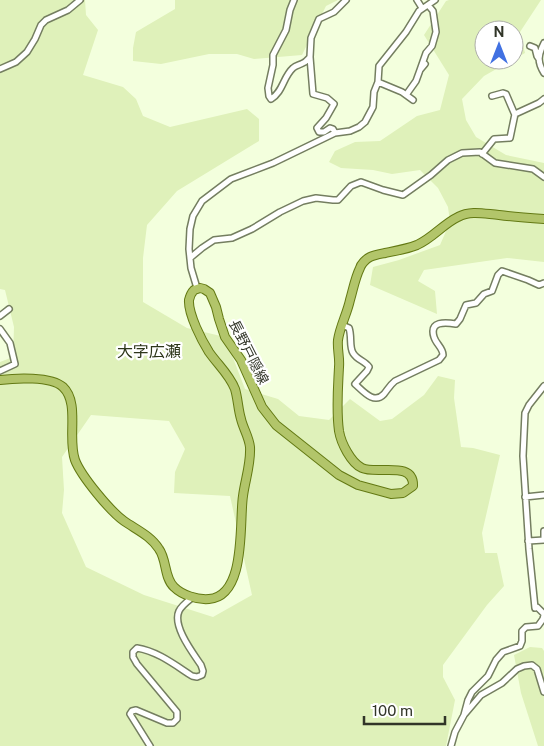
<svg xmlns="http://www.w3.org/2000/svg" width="544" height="746" font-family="'Public Sans','Noto Sans JP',sans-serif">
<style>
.green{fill:#dff1ba;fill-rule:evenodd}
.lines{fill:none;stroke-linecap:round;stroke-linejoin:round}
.street-casing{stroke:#747e60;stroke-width:8}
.primary-casing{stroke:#637913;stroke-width:10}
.street{stroke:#fff;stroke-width:5}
.primary{stroke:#b2c56a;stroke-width:8}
.labels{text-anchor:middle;stroke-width:4.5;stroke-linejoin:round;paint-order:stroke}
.street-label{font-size:14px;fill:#313528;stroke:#fff}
.quarter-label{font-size:16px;fill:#2d361a;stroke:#fff}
</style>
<rect width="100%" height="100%" fill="#f3ffdd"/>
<path class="green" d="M0 0H85L86 15 98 30 83 75 123 87 136 99 143 116 170 127 247 109 259 119V141L177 191 147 225 143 258V302L187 328 225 337 245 389 278 399 299 416 329 420 350 399 380 421 392 419 424 395 438 376 455 380 454 398 461 447 473 448 500 455 482 533 485 553H497L504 586 487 605 443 665V677L455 700 446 746H0V362L13 357 14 327 5 290 0 289ZM91 415 169 421 185 449 175 472 174 493 230 496 252 595 213 617 144 595 86 567 62 513 64 490 62 457Z
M175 0H338L326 6 302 55 254 59 237 54H209L161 64 133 61V48L136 32 175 9Z
M449 0H541L520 32 525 53 514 59V30H484V60H512L484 76 462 99 466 120 476 137 506 155 544 163V262L507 258 424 270 418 281 435 291 437 314 370 285 373 267 399 260 440 245 450 222 448 207 438 188 420 170 392 174 373 170 341 168 329 162 335 151 355 142 380 141 417 116 440 110 449 75 424 35 446 1Z
M530 647 542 648 544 651V746H538L521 693 514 655Z"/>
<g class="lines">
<g class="street-casing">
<path id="street" d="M294 0 290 10 286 30 273 55V65L268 88 269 96 271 99C283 92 283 77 293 68 296 65 300 65 303 63 306 62 308 59 310 57L313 94 327 98 334 104 326 118 317 128 319 132H324L330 128 333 129 335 133
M417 0 422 8
M544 43C538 55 537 62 544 73
M530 46 535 48 537 56 539 59
M310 57 311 38 319 19 334 12 346 0
M0 69 16 62 27 52 35 39 41 25 46 20 68 10 80 0
M420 70 426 53 432 46 436 32 433 11 428 5
M378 82 402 92 413 100
M406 95 416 81 420 70 425 64
M492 96 503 93 506 94 515 115
M482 154 494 139 510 138 515 114 539 103 544 99
M190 258 202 248 214 240 232 238 252 229 280 212 303 201 316 198 333 200H338L351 186 361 182 383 190 403 195 431 175 448 160 462 153 480 152 495 163 533 169 544 177
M197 288 191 268 189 249 190 229 193 216 202 201 231 179 273 163 335 133 350 131 359 127 365 122 373 107 374 92 378 82 379 66 406 32 419 11 435 0
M0 316 9 309
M342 325 349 328C352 336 349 347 353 353 357 360 365 361 369 367L367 371 355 384C363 391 374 405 384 394 388 389 390 385 395 381L439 360 443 355C443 348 436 344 434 337 429 321 445 322 456 324L460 319 466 305 476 303 484 294 492 291 498 275 502 271 528 280 539 285 544 283
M0 329 10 343 15 364 0 371
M544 386 529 405 525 413 523 456 529 549 535 608 537 607 544 614
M525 497 544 495
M528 541 544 540V531
M464 715 481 695 502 683 517 669 524 666 532 665 537 669 544 692
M150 746 130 714 132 711 136 710 167 723H173L177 719V712L137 664 133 657V652L137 648C157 651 175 665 192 676L197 677 202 675 203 671 201 665C193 653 172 626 179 611 182 605 188 601 193 597
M451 746 455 732 464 715 468 700 472 692 488 676 496 660 503 652 520 646 522 641V631L526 627 538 626 543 619 544 615"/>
</g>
<g class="primary-casing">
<path id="primary" d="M0 380C15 378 51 376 63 387 80 403 67 438 75 460 81 476 110 511 124 521 137 530 151 536 159 549 167 560 164 578 174 587 182 595 197 600 209 599 247 596 239 521 243 496 245 480 251 464 250 447 249 437 243 428 241 419 238 409 238 399 235 389 229 374 218 365 209 352 202 341 188 314 189 300 190 296 191 293 194 290L200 288 204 289 210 293 216 307 219 319 225 337 241 360 262 407 276 425 339 475 358 485 391 494 403 493 413 486C414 460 377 475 362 468 351 463 341 443 339 431 336 409 338 388 339 367 340 358 337 349 338 340 340 326 347 314 350 300 353 290 355 278 360 268 361 264 366 259 370 257 374 255 380 254 385 253 395 251 407 249 417 245 433 238 443 224 458 217 471 210 485 214 499 215 514 217 529 218 544 219"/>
</g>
<use href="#street" class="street"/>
<use href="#primary" class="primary"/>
</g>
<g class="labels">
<g class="street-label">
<text transform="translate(249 352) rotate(63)" y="5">長野戸隠線</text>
</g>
<g class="quarter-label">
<text x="149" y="357">大字広瀬</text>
</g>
</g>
<g transform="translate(499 45)"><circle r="24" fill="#ffffff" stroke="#adaea9"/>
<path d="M0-4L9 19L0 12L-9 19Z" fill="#4171e2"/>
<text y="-8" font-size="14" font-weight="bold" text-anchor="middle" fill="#313528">N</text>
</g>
<path d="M364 716v8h81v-8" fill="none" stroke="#313528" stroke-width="2.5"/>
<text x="372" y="716" font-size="15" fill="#313528" stroke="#ffffff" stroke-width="4" paint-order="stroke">100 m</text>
</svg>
